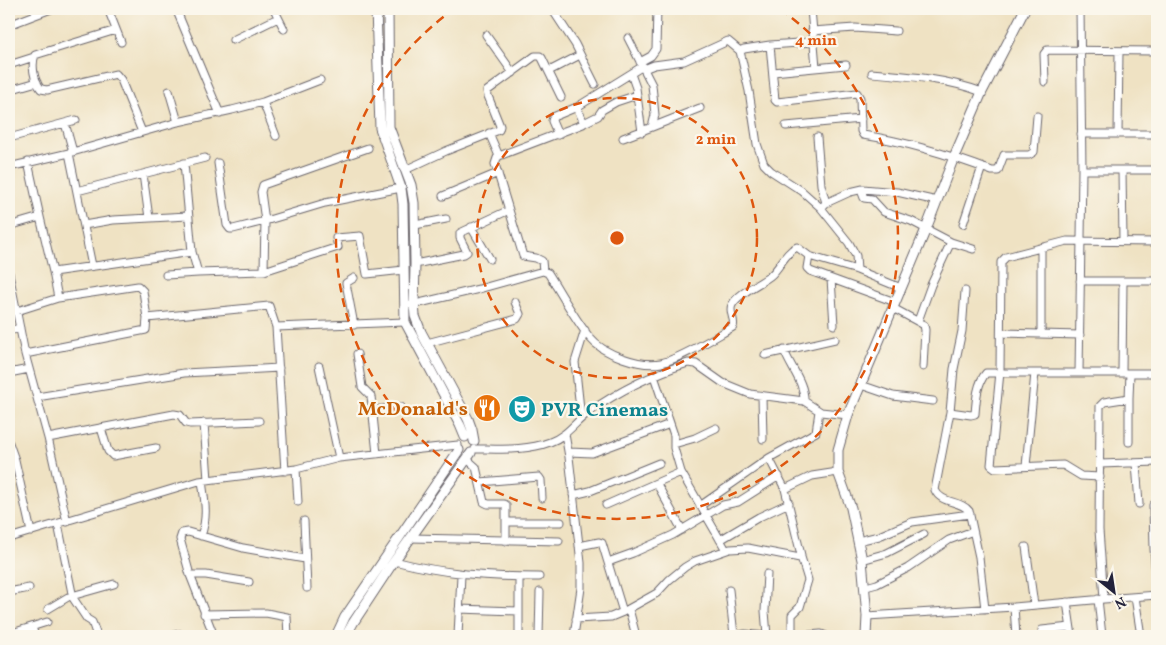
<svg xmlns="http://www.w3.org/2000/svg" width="1166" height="645" font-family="Vollkorn,serif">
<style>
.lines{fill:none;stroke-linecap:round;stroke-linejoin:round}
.minor-casing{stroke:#6a656b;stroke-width:9}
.tertiary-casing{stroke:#6a656b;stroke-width:11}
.minor{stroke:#fff;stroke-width:7}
.tertiary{stroke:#fff;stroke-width:9}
.ring{fill:none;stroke:#de560e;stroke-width:2.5;stroke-dasharray:9 6}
.labels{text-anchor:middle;stroke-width:4.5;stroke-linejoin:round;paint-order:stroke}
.food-label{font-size:20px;font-weight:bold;fill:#c56008;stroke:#fbf7ec;text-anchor:end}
.culture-label{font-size:20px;font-weight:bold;fill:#0d838f;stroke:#fbf7ec;text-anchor:start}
.centre{fill:#de560e;stroke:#fbf7ec;stroke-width:2.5}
.ring-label{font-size:15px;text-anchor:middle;font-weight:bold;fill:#de560e;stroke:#fbf7ec;stroke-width:4.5;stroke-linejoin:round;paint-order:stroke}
</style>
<rect width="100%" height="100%" fill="#fbf7ec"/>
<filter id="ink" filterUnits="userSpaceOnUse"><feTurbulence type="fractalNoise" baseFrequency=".02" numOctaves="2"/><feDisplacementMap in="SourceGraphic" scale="10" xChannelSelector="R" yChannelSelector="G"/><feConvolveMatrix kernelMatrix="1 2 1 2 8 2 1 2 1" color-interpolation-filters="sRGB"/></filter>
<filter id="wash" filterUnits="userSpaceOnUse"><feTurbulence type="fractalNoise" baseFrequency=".0096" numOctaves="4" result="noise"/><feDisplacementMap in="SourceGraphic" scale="20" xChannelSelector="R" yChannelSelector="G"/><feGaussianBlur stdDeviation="1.12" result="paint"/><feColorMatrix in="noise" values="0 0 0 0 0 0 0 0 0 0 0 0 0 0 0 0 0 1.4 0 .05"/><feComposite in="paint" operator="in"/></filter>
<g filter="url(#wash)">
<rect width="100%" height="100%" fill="#efe2c3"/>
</g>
<g filter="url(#ink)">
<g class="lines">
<g class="minor-casing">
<path id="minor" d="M108 9 121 42
M176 9 220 114
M274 9 284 29
M552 9 575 44 595 84
M811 9 816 67
M9 25 51 9
M116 30 35 55C31 65 34 81 41 89L47 90 116 74 121 80 142 132
M812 31 855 28 896 31
M486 35 513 73
M628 38 652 85 655 115 652 127 700 108
M233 40 278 18
M813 42 770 45 744 49 740 51 749 91 757 144 764 164 771 171 802 191 821 208 849 243 856 256 857 270
M770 45 775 100 777 102 857 93 860 98 861 131 863 135C908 142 950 155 992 171H998L1004 155H1029L1034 152 1037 116
M640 62 651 56 656 49 657 9
M9 65 34 57
M644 69 654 65 684 61 728 41 740 51
M549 71 580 55
M773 72 846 65
M872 73C909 76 948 79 982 92
M631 74 636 88 642 132
M1045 82 1044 54 1047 50 1157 51
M9 90 37 82
M169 91 178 122
M263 102 276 136
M577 107 583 121V124L499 156 497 158 495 164 523 256 536 258 542 261 543 271 548 273C562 295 574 318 590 338 603 354 640 367 661 363 680 359 715 337 733 327 736 320 728 312 732 305 738 293 760 284 770 276 780 268 785 252 797 247L809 256 857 270 901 288
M65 123 73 152
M584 123 598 116 602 110 616 102 637 95
M786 126 861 119
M489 133 499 156
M1081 134H1157
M1118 134 1119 51
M558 135 552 121 553 117 577 107 643 66
M817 137 821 185 826 203
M9 138 76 120
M623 138 652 127
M69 153 92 266
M28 162 40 217
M184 163 192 252
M218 163 227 225 230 229H233L265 221 261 192 263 185 368 148
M9 167 69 153 178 122 232 110 263 102 320 80
M405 170 446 151 499 130 500 126 488 96 487 91 535 56H540L542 58 561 97
M1082 170H1157
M1122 170 1123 241
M143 174 149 218
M861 190 864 198 872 199 884 212 911 221 951 242 973 249
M77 191 205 158
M443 196 498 173
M821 208 826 203 850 192 863 189 897 192 937 201
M963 224 982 167
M84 225 113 220 188 216
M415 225 446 219
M9 226 40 217 53 272
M471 227 490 259
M809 256 807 268 810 271 895 302
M415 264 464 254 467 252 460 238V233L509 210
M264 271 265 221 325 203 401 188
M9 273 25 354 48 438 67 522
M166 275 198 273
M831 279 834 325
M1080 281H1157
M965 291 962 331 954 369 950 412 935 490C941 504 961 500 969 511L979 557 985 609
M58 298 138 286 143 291 147 318
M411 305 479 289 543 271
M893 308 924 325 925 330 923 367
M17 311 58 298 53 272 192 252 198 273 264 271 338 247 336 238 360 236 367 274 404 270
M918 321 931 285 951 242
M354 325 346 283 354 278
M276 327 285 471
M9 331 20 328
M1001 333 1080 335
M1041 334V248
M427 343 517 319 520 314 515 302
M784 350C790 367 805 383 804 401
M25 354 146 330 147 318 269 306 276 327 405 322
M357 354 362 387 371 396 377 454
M765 355 835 339
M319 366 339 458
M9 373 29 369
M1079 373 1082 170 1080 9
M1122 373 1123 281
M654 376 674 435V448L681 472 726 550
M861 385 893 396 933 401
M762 396 763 439
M37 397 184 373 279 368
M1129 398V442
M373 410 401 407
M950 412 971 415 975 414C976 401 977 383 986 373H1130
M581 418 575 362 585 330
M204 423 208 480
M101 428 108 451 113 456 156 448
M565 434 569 457 581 563V588L574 636
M48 438 174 414 180 415 186 423 190 424 259 421
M9 443 15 460 31 532
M674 444 695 438 716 428
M475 449C499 449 527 451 550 442 567 436 575 422 589 412 619 391 653 374 688 363L696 364 723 383 750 394 804 401 821 412 848 415
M569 452 592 453 670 424
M467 459 476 467 484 502 488 504H504L506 505V541
M1136 463 1139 504
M1100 464 1157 462
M1026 466 1035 373
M296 469 298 502
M1100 477 1081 476 1063 465 995 468 991 465 1000 372 1001 262 1006 257 1067 241 1157 242
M480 482 539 477 541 480 542 498
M657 484 682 530
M785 489 812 476 838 472
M573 495 590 491 659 463
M606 505 681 472
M1153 505 1154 549 1157 589
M700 506 769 458 816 432 819 411
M304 521 307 588
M506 522H561
M58 524 73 598 87 619 92 622 97 636
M201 536C208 516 205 502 202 481
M9 538 199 481 296 469 339 458 458 445
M411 538 559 541
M720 540 759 517 789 503
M858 541 879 536 912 522 970 514
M579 546 599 542 602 543 623 612
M1026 547 1034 605
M862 560 887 553 924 534
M394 561C445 574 487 577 539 577
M608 562 633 553 673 535 723 505 738 502 779 476
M190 575H206L249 582
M866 587 877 584 908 568 949 540 973 531
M729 590 734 635
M9 592 29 588
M1135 597 1141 636
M1098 599 1102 636
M1104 599 1157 595
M1067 602 1072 636
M1014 607 1016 636
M48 609 68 597 114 584
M459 609 519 611
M629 609 636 636
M204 614 266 613 287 617 288 636
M867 616 1014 607 1104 599 1099 530 1100 406 1104 402 1129 398 1130 373H1157
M576 619 611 617 623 612 657 593 669 580 685 567 695 561 730 549 748 548 800 558 801 555 785 489 769 458
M32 627 35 636
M1042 630 1070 627
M9 632 12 633 47 622
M171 636 180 634
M214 636 190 575 180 539 182 533 188 532 243 548 305 559
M458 636 461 575
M519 636V577
M539 636 540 592
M732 636 745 634 766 636
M767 636 765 611 767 574
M792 636V615L800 607 808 580 801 557
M797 636 821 634 826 636"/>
</g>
<g class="tertiary-casing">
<path id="tertiary" d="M376 9 380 128 401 188 403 204 405 322 460 425 465 437
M388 9 389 127 411 185 414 203 415 264 414 304 415 316 421 332 468 419 472 430 474 441
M336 636 345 617 459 450
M346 636 353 623 390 567 471 453
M866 636 867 616 862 560 851 508 838 472V450L848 415 926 229 954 157 982 92 1025 9"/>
</g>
<use href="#minor" class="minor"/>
<use href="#tertiary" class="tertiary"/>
</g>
</g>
<g class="ring">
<circle cx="617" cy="238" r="140"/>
<path d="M780 9A281 281 0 1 1 454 9"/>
</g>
<defs>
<g id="restaurant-disc" transform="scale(1.4375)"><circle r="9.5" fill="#e8710a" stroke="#fbf7ec"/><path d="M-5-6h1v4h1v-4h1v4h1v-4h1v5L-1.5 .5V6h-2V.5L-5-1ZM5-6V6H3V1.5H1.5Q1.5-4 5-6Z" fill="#fff"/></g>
<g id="theatre-disc" transform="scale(1.4375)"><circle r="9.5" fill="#0f9aa8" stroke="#fbf7ec"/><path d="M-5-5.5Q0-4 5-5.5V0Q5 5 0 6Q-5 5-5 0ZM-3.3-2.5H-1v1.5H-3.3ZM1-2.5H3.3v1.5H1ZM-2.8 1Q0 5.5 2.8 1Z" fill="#fff"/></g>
</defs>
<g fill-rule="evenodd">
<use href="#restaurant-disc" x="487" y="408"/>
<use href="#theatre-disc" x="522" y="409"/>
</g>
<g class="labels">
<g class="food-label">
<text x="468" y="415">McDonald's</text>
</g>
<g class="culture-label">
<text x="541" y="416">PVR Cinemas</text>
</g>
</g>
<circle cx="617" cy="238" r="8" class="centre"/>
<g class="ring-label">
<text x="816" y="45">4 min</text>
<text x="716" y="144">2 min</text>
</g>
<rect width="1166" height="645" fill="none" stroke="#fbf7ec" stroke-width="30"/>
<g transform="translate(1114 592) rotate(150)" stroke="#fbf7ec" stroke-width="4" paint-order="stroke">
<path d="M0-4L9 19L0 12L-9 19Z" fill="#22223b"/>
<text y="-8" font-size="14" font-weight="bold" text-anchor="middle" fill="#22223b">N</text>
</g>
</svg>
